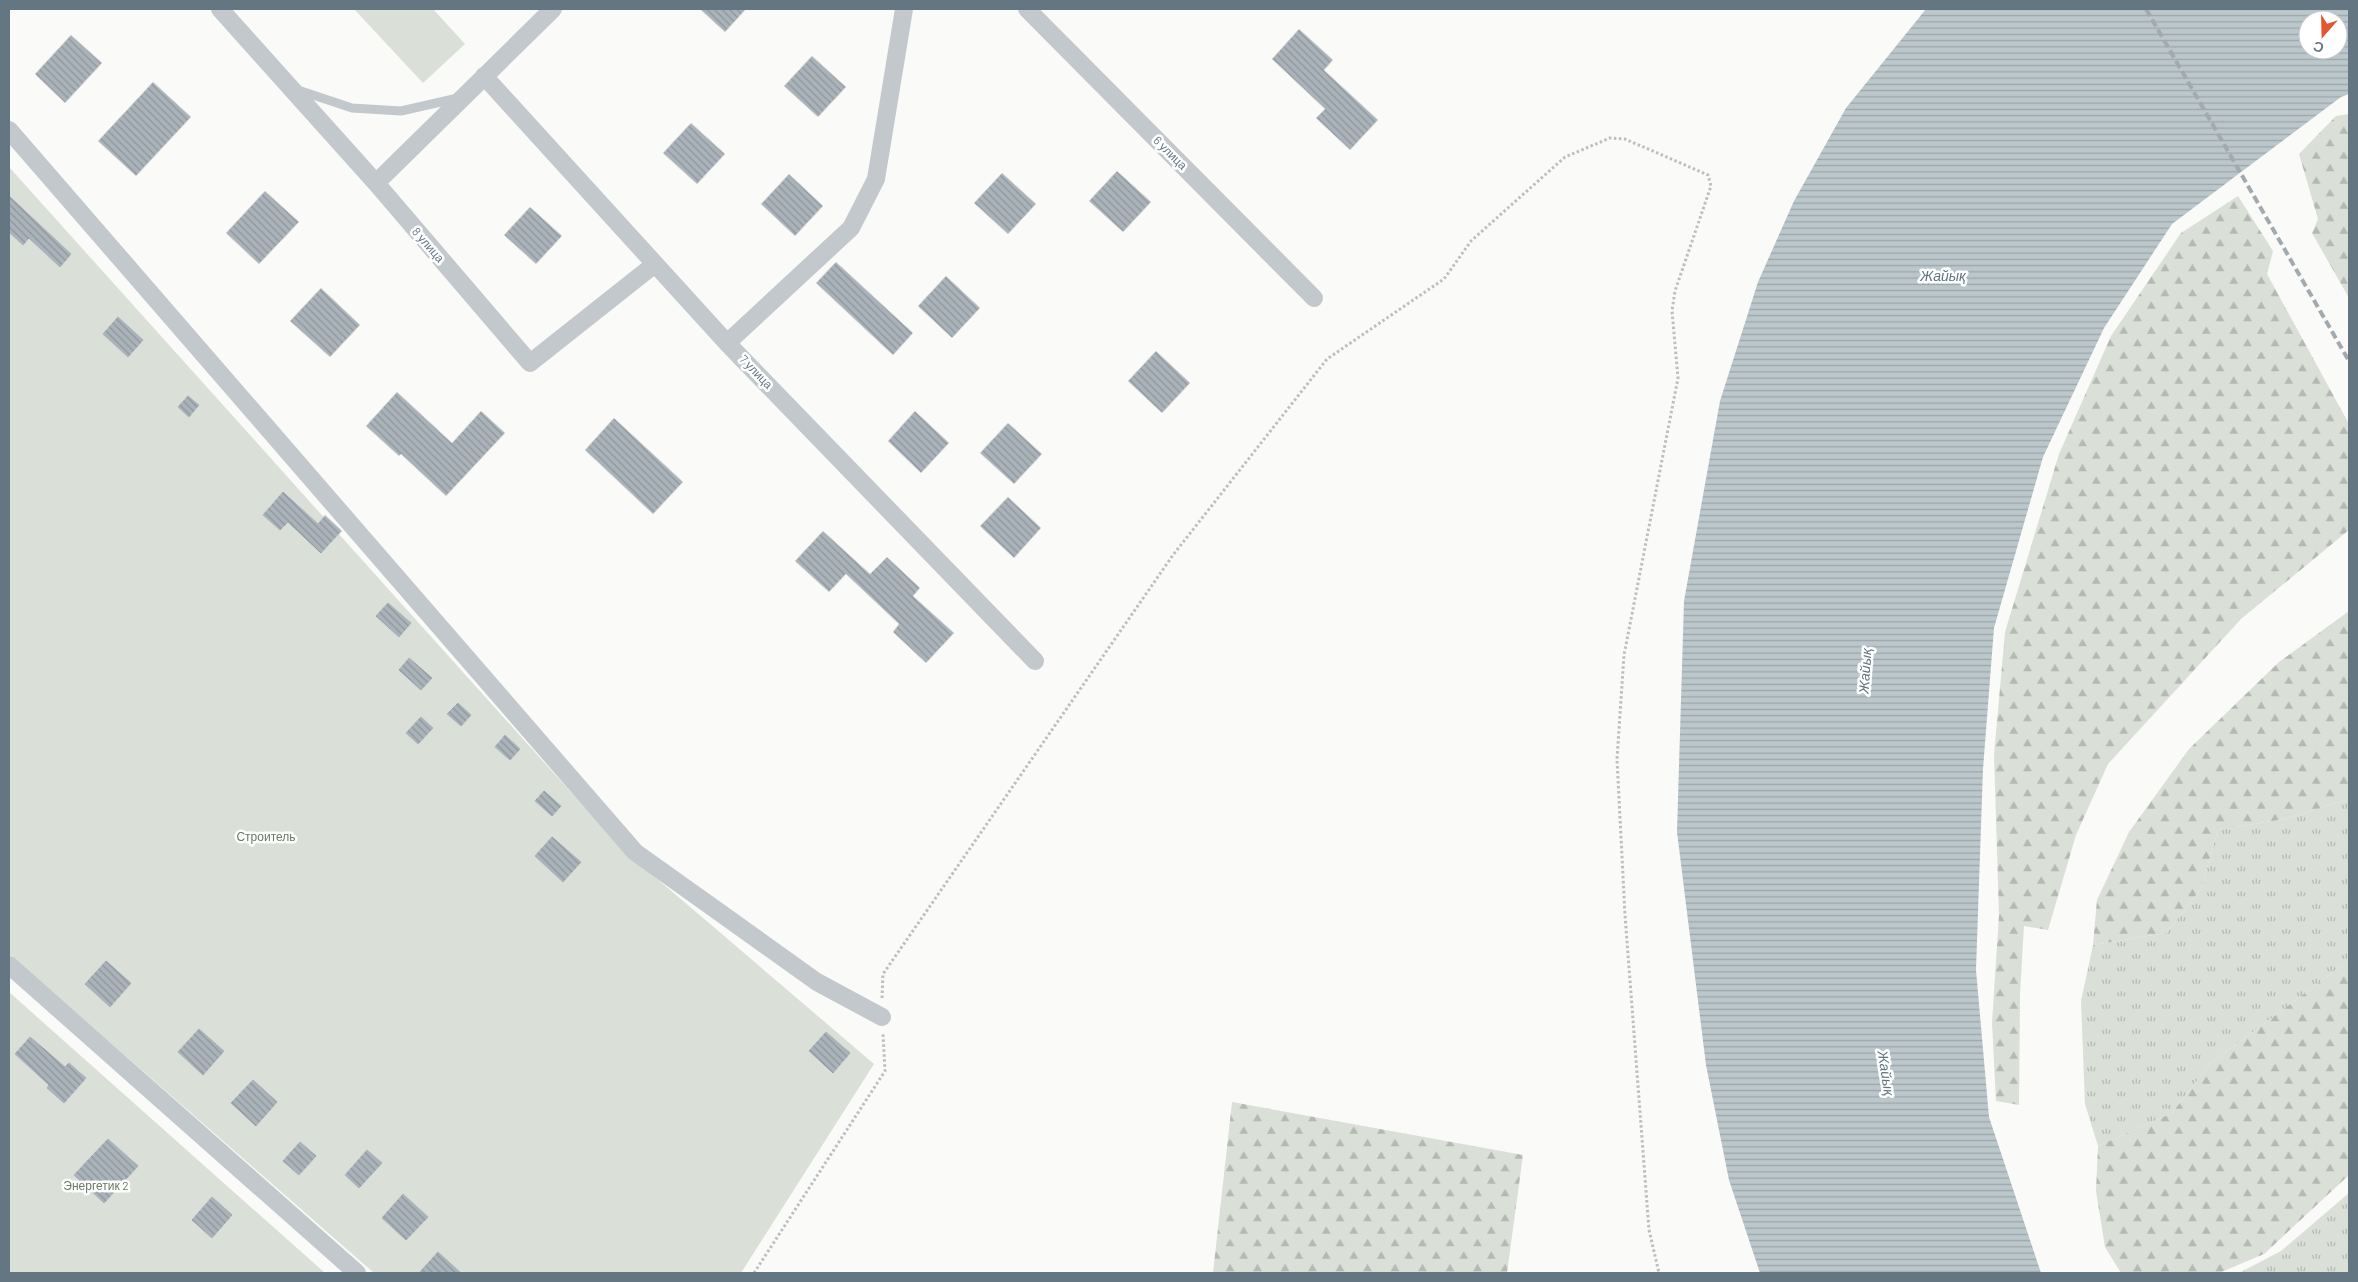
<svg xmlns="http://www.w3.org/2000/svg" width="2358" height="1282" font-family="Barlow,sans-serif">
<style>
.grass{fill:url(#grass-tufts)}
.forest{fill:url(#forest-firs)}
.green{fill:#dadfd7}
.water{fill:url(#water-rules);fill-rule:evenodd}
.building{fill:url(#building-back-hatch);stroke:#dcdcda}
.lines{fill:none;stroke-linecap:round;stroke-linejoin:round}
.path{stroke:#bbbfc2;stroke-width:3;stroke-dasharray:2.5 2.5;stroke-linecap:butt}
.service{stroke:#c3c8cc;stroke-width:9}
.minor{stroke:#c3c8cc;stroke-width:18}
.rail{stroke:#a2aab0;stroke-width:4;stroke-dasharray:8 4;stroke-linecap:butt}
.labels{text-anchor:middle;stroke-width:5;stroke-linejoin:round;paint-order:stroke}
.street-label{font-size:12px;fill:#657683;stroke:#fff}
.park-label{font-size:12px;fill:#687a64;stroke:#fff}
.water-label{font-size:14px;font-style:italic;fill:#60757c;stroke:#fff}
</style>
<defs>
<pattern id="grass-tufts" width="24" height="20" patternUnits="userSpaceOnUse" patternTransform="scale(1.25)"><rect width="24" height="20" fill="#dadfd7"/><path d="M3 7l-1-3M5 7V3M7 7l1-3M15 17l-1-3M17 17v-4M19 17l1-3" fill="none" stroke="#b4b9b4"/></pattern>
<pattern id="forest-firs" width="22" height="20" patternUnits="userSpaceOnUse" patternTransform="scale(1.25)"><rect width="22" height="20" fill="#dadfd7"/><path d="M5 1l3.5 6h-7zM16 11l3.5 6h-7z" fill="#b4b9b4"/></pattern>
<pattern id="water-rules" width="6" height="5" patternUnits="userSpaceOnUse" patternTransform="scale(1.25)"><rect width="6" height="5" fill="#bbc7cb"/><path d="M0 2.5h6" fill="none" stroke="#9ca6aa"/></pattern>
<pattern id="building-back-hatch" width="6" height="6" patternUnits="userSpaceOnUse" patternTransform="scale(1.25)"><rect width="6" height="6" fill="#aab3b9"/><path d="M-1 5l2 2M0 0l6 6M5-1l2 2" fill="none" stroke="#8e969c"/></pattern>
</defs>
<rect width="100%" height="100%" fill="#fafaf8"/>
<path class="grass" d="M2349 799V962L2344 964 2210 1064 2172 1113 2098 1146 2085 1104 2081 1001 2093 945 2166 933 2201 889 2218 830 2284 819Z
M2349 1193V1273H2239L2281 1251Z"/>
<path class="forest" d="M2349 114V298L2312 233 2318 219 2299 154 2336 116Z
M2238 196 2273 251 2267 274 2349 424V530L2241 619 2108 764 2076 835 2048 930 2024 926 2020 994 2019 1105 1996 1101 1992 1023 1999 915 1994 755 2005 632 2059 454 2111 336 2181 233Z
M2349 611V799L2284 819 2218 830 2201 889 2166 933 2093 945 2097 900 2129 832 2189 749 2279 662Z
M2349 962V1175L2264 1254 2219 1273H2121L2105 1247 2096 1191 2098 1146 2172 1113 2210 1064 2344 964Z
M1232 1102 1523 1155 1507 1273H1213Z"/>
<path class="green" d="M354 9H433L465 44 423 83Z
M9 167 621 848 874 1064 741 1273H374L9 954Z
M9 992 325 1273H9Z"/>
<path class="water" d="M1926 9H2349V94L2341 97 2172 224 2104 328 2043 457 1994 628 1983 769 1976 970 1989 1117 2041 1273H1760L1729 1180 1706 1065 1677 832 1684 601 1720 401 1758 282 1794 201 1846 108ZM2308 20H2338V50H2308Z"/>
<path class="building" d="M700 9H746L725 32Z
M1299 29 1333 60 1324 70 1378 120 1350 150 1316 118 1325 109 1272 59Z
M71 35 102 63 65 103 35 74Z
M812 56 846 87 818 117 784 86Z
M153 82 191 117 136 176 98 141Z
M691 123 725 154 697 184 663 153Z
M1117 171 1151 202 1123 232 1089 201Z
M1002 173 1036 204 1008 234 974 203Z
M789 174 823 206 795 236 761 204Z
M265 191 299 222 259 264 226 233Z
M9 195 72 254 60 268 29 239 23 246 9 233Z
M530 207 562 236 536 264 504 235Z
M836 262 913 333 893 355 816 283Z
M946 276 980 308 952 338 918 306Z
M321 288 360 325 330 357 290 321Z
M118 316 144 340 128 358 102 334Z
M1156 351 1190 383 1162 413 1128 381Z
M397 392 452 443 481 411 505 433 446 496 401 454 399 456 366 426Z
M188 395 200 405 189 418 177 407Z
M915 411 949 443 921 473 888 441Z
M614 418 683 482 653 514 585 450Z
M1008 423 1042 454 1014 484 980 453Z
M283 491 318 523 325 515 342 531 321 554 288 523 280 531 262 515Z
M1008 497 1041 528 1014 558 980 526Z
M823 531 870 574 887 557 920 588 913 596 954 633 926 663 893 632 899 624 846 574 829 592 795 561Z
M388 602 412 623 399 638 375 616Z
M409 657 433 678 421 691 398 670Z
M458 702 472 715 461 727 446 714Z
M421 716 434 728 418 745 405 733Z
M505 734 521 749 510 761 494 747Z
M544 790 562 806 552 817 534 801Z
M552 836 582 862 563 883 534 856Z
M106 960 132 983 110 1008 84 984Z
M199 1028 225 1051 203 1076 177 1052Z
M826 1031 851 1053 833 1074 808 1051Z
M30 1036 65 1066 69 1062 87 1078 64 1104 46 1088 48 1085 14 1054Z
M253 1079 278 1102 256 1127 230 1103Z
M108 1138 139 1166 104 1204 73 1175Z
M300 1141 317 1156 299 1176 282 1161Z
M367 1149 383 1163 359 1189 344 1175Z
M403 1193 429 1217 406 1241 381 1218Z
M212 1196 233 1215 212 1239 191 1220Z
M438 1251 462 1273H418Z"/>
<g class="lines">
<path class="path" d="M882 998 883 974 1173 555 1327 359 1444 279 1471 241 1565 157 1610 138 1625 139 1708 175 1711 186 1675 291 1672 311 1678 378 1624 655 1617 759 1625 915 1649 1230 1659 1273
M754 1273 885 1071 883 1034"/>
<path class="service" d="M295 89 352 108 401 111 458 98"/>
<path class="minor" d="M220 9 376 183 530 363 655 264
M1027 9 1314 298
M484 76 727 343 1035 661
M9 130 635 852 817 982 882 1017
M376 183 553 9
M727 343 851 228 876 179 904 9
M9 965 357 1273"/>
<path class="rail" d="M2146 9 2349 361"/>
</g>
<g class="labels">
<g class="street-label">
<text transform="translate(1170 153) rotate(45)" y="4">6 улица</text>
<text transform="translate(428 245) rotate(49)" y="4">8 улица</text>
<text transform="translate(756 372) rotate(46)" y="4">7 улица</text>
</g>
<g class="park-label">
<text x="266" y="841">Строитель</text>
<text x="96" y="1190">Энергетик 2</text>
</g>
<g class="water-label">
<text x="1943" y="281">Жайық</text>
<text transform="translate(1865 671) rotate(-86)" y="5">Жайық</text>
<text transform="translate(1886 1073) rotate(81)" y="5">Жайық</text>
</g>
</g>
<rect width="2358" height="1282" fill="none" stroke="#657683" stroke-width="20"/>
<g transform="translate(2323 35) rotate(200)"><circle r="24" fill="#ffffff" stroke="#c1c8cd"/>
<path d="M0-4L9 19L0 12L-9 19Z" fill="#e4572e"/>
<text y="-8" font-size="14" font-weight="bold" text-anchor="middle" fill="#657683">С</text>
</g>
</svg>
